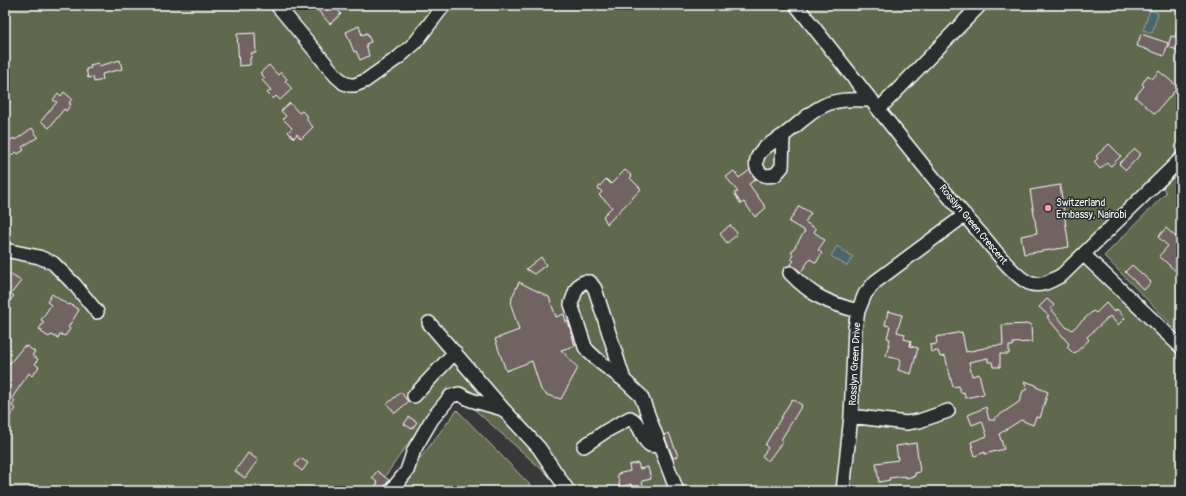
<svg xmlns="http://www.w3.org/2000/svg" width="1186" height="496" font-family="Pangolin,sans-serif">
<style>
.green{fill:#61674e;stroke:#b0b3a6}
.water{fill:#48666b;stroke:#91a3a6}
.building{fill:#726363;stroke:#fff}
.lines{fill:none;stroke-linecap:round;stroke-linejoin:round}
.minor-casing{stroke:#fff;stroke-width:16}
.minor{stroke:#2a2d2e;stroke-width:13}
.poi-dot{fill:#ff9aa2;stroke:#2a2d2e;stroke-width:1.5}
.labels{text-anchor:middle;stroke-width:3;stroke-linejoin:round;paint-order:stroke}
.poi-label{font-size:10px;fill:#fff;stroke:#2a2d2e;text-anchor:start}
.street-label{font-size:10px;fill:#fff;stroke:#2a2d2e}
</style>
<rect width="100%" height="100%" fill="#383839"/>
<filter id="ink" filterUnits="userSpaceOnUse"><feTurbulence type="fractalNoise" baseFrequency=".025" numOctaves="2"/><feDisplacementMap in="SourceGraphic" scale="8" xChannelSelector="R" yChannelSelector="G"/><feConvolveMatrix kernelMatrix="1 2 1 2 8 2 1 2 1" color-interpolation-filters="sRGB"/></filter>
<g filter="url(#ink)">
<path class="green" d="M5 5H1181V150L1083 248 1181 343V491H566L448 386 375 491H5Z
M1181 170V334L1104 256 1166 193 1163 188Z
M457 410 536 491H395Z"/>
<path class="water" d="M1150 10 1158 13 1152 33 1143 30Z
M837 246 853 257 847 266 831 256Z"/>
<path class="building" d="M313 5H343L338 10 341 14 330 24Z
M1179 23 1181 24V51L1168 47 1171 36 1175 37Z
M359 26 362 35 367 33 371 42 366 44 369 56 360 60 356 51 354 52 346 32Z
M255 33 256 53H251V58H250V65L239 66 237 34Z
M1141 34 1168 43 1164 56 1137 46Z
M120 60 122 69 102 74 103 80 94 82 93 77 88 78 86 69 91 68 90 65 98 63 99 66Z
M269 65 278 75 281 72 287 79 285 81 292 89 280 100 276 96 273 99 267 93 271 90 262 80 265 78 260 73Z
M1159 71 1178 87 1155 114 1135 97 1144 86 1142 84 1148 75 1152 79Z
M64 92 72 99 69 103 71 104 66 111 64 109 49 128 41 121 57 102 53 100 58 93 61 96Z
M290 103 299 113 302 111 308 117 306 119 313 127 301 139 297 134 294 138 288 132 292 128 283 119 286 116 281 111Z
M32 128 38 137 22 147 24 150 18 154 16 152 10 156 5 149V146L9 144 8 142 14 138 15 140Z
M1109 144 1121 156 1111 166 1107 163 1100 169 1094 162 1098 158 1096 156Z
M1135 149 1141 154 1126 170 1119 164Z
M625 170 632 176 630 178 641 189 607 224 603 216 612 207 599 195 602 192 598 188 606 179 611 184Z
M750 170 756 179 749 184 766 208 755 217 744 202 741 204 734 193 738 192 726 177 734 171 739 178Z
M1060 185 1069 247 1024 254 1021 236 1037 233 1030 190Z
M799 206 811 213 805 222 816 229 814 232 825 240 818 250 822 253 816 263 810 259 801 272 795 267 790 265 794 261 791 259 793 254 791 253 805 231 789 222Z
M730 225 738 234 727 243 720 234Z
M1166 228 1177 238 1181 233V269L1178 273 1159 256 1168 246 1158 237Z
M541 257 546 265 534 274 526 269Z
M1132 265 1151 282 1144 290 1125 272Z
M5 271 21 281 11 294 14 296 5 306Z
M519 282 549 297 556 317 564 314 566 322 568 321 575 346 561 350 578 368 561 399 547 395 541 390 532 361 506 371 495 339 519 330 511 305 512 297Z
M52 294 68 305 70 304 79 310 69 326 68 327 70 329 65 336 60 334 58 338 51 335 49 337 41 332 42 330 39 329 44 322 41 320 51 305 47 302Z
M1047 299 1054 305 1051 309 1067 328 1068 327 1072 330 1093 311 1096 313 1106 303 1114 312 1117 309 1125 318 1118 325 1110 316 1087 337 1089 340 1074 354 1067 347 1069 344 1047 317 1049 316 1039 307Z
M888 311 902 315 897 332 905 334 904 339 911 341 910 346 918 348 911 374 898 370 901 360 886 356 890 339 887 338 890 326 885 325Z
M1031 324 1032 342 1013 343V346H1009V354H1000V367H993L992 362H988V358L969 362 972 376 979 374 984 394 965 398 964 392 961 393 959 386 953 387 945 356 940 357 938 351 931 352 930 345 937 344 936 337 962 332 966 352 989 347V346L1003 345 1002 325Z
M24 346 26 347 27 346 35 352 32 355 38 359 35 364 39 367 32 376 29 373 12 398 15 401 12 406 16 409 9 417 5 414V369Z
M1024 381 1036 385V387L1048 392 1040 418 1036 417 1033 425 1021 420 999 434 1004 449 985 454V452L975 456 971 442 987 436 982 421 972 425 968 415 986 407 989 420H995V418L1019 402 1023 391 1027 389Z
M401 392 408 402 395 413 387 404Z
M792 399 802 405 781 440 783 441 768 461 762 456 768 448 765 445Z
M409 417 417 422 412 429 404 424Z
M669 433 678 456 673 458 664 435Z
M916 443 920 472 915 473V476L906 478V476L889 478 890 480 879 482 876 463 898 460 896 446Z
M248 453 258 460 245 478 235 471Z
M300 458 308 463 302 471 295 465Z
M638 463 640 469 648 467 651 479 642 481 644 489 633 491 631 484 620 487 617 474 630 471 629 465Z
M377 471 389 480 385 486 383 491H378L374 488 378 483 372 478Z"/>
<g class="lines">
<g class="minor-casing">
<path id="minor" d="M277 5 336 76 344 83 350 85H355L365 81 399 57 415 43 444 5
M796 5C857 81 916 160 980 233 993 247 1012 275 1029 283 1041 288 1052 280 1062 275L1181 159
M879 109 980 5
M783 136 782 167 775 175C769 176 763 177 759 171 755 166 756 159 759 154 765 145 776 141 784 135 797 126 808 113 823 106 838 98 856 100 872 100
M5 250 39 257 53 263 75 285 97 312
M1084 255 1181 347
M790 273C812 296 828 303 858 311
M429 323 503 409
M624 380 595 289 590 282H584L580 284 576 290 571 304 585 347 588 351 601 363 624 380 641 396 677 491
M414 396 455 352
M851 416 906 423 919 421 948 411
M584 446 606 431 630 418C642 424 642 441 650 445 652 446 657 445 660 446
M391 491 407 471 414 450 432 419 451 396 459 394 471 400 503 409 539 448 568 491
M843 491 851 416 855 328 858 311 865 294 875 282 965 215"/>
</g>
<use href="#minor" class="minor"/>
</g>
</g>
<circle class="poi-dot" cx="1048" cy="208" r="4"/>
<g class="labels">
<g class="poi-label">
<text x="1056" y="206">Switzerland<tspan x="1056" dy="12">Embassy, Nairobi</tspan></text>
</g>
<g class="street-label">
<text transform="translate(974 224) rotate(50)" y="4">Rosslyn Green Crescent</text>
<text transform="translate(854 364) rotate(-87)" y="4">Rosslyn Green Drive</text>
</g>
</g>
<rect width="1186" height="496" fill="none" stroke="#2a2d2e" stroke-width="20"/>
<rect x="10" y="10" width="1166" height="476" fill="none" stroke="#fff" stroke-width="1.5" filter="url(#ink)"/>
</svg>
